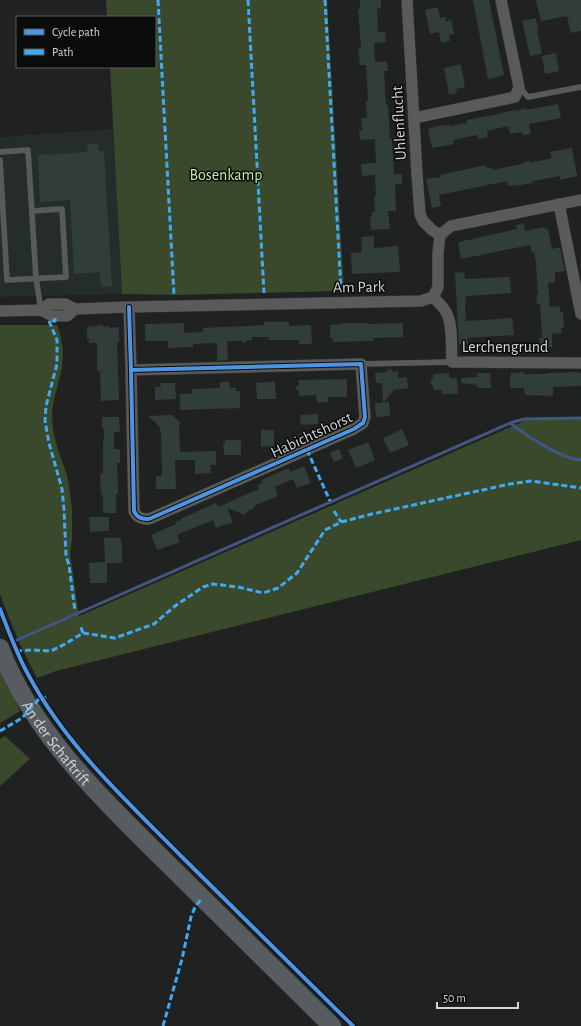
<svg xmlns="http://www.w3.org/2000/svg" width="581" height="1026" font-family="'Alegreya Sans',sans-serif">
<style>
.built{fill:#242c2c}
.green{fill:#3a492b}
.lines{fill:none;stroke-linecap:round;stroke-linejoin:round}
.stream{stroke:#415781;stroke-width:3}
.building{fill:#313d38}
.lane-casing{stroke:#3a3b3b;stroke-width:6}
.street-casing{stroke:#3a3b3b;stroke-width:12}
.primary-casing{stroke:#3a3b3b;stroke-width:19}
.lane{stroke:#595a5a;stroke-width:5.5}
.street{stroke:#595a5a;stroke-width:11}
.primary{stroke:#565c5f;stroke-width:18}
.quiet{stroke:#3fa9f5;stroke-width:3;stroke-dasharray:6 3;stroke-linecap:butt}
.cycleway-casing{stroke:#0a0b0b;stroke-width:6}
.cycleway{stroke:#4d94e3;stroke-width:4}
.labels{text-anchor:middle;stroke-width:3;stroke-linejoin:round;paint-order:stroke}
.street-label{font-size:16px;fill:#d4d6d6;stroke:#0a0b0b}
.park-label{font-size:16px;fill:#c5eb9c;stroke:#0a0b0b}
</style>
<rect width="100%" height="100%" fill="#202121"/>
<path class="built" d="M113 129 122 294 0 297V137Z"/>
<path class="green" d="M106 0H327L344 291 174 295 122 294 110 67H155V17H107Z
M0 325H57L61 337 63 351 62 368 54 400 52 413 53 430 58 450 67 475 70 493 72 509V541L70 553 79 616 91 611 531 418 581 417V540L56 671 37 678C22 650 11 624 0 594Z
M0 670 20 711 0 723Z
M5 736 30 759 0 786V739Z"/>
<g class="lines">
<path class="stream" d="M510 423C525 435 562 459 581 460
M17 640 510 423 524 419 581 418"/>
</g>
<path class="building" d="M360 0H381V8L377 9 378 32H385L386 42 374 43 375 62 387 61 388 71H384L386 105H388L390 139H392L394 174H402V184H395L396 211H388L390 229 371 230 370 217H372V212H375L374 196H376L375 175 362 176 361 164 376 163 375 139 360 140 359 131 362 130 361 118H367L366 101H368L366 65H360L358 48H361L358 9H360Z
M473 0H489L504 75 488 79Z
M536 0H581V31L571 33 567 16 541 21Z
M438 7 440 18 446 17V21L451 20 454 34 449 35 450 41 441 43 439 32 430 34 425 10Z
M536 18 538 30H537L542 54 530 56 522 21Z
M556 53 559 71 545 74 542 56Z
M461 64 465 87 456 89 457 93 449 95 444 68Z
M558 104 561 118 529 124 531 134 523 135 522 132 510 134 508 126 487 131 488 137 478 139V135L453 140 454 144 432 148 428 129 442 125 443 126 450 124V126L467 123V120L517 110 518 112V110L526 108V110Z
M98 143 99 151H104L112 286 101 287 100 272 74 274 70 200 40 202 38 155 88 152 87 144Z
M572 148 577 176 560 180V176L533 181 532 183 516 186 515 185 508 186 507 181 439 195 441 206 432 208 426 179 441 177 440 175 486 165 487 168H492V170L522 164 521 163 530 161 531 163 552 158 550 152Z
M524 223 525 231 544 227 545 229H548L552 249 560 247 565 271 555 272V282L548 283 550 307 560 306V312H563L564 327 561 328 562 333 552 334V347H540L539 338H542L540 304H537L536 295H538L536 263 534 252 532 253 530 245 461 259 458 243H459V242L517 229 516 225Z
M374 236V248L398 246 400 272 352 274 351 253 362 252 361 237Z
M464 272 465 279 510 277 511 293 466 296V302H465L466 321 512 318 514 335 467 338 468 344H459L455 273Z
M264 322H289V326L311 325 312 344H299V340H269V337H252V340H247L244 343 242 341H227L228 360 217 361V343L193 344V347L168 348V341H145V324L184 323V333L203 332V328L264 325Z
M343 323H368V324L403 323V337L373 338 374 341 333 342 332 338H330V325L343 324Z
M103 325V327L109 326V328L119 327V342H117L119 400 101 401 100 371H97V343H89V339H87V327Z
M390 368 393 372 398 371V378L407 377 408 388 394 390 383 403 382 383H376L375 373 386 372Z
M524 372V374H546V373L579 372V373H581V386L553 387V396L525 395 524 388H510V377H511V373Z
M449 373V378H457L458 394H442V390H434L433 387 431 384V380L433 378V374Z
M477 373H490L491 388H478L477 385 461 383V378L477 377Z
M347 379V397H328L329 402 317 403 316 395 299 396V391L295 388 299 384 298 380Z
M220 382H229L230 388H236V391H240V408L180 410V394H192V389L220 388Z
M267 382H275L276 399H257L256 383Z
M160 383H175L176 399 155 400V387H161Z
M389 402 390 416 376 417 375 403Z
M318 414V424L301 425 300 415Z
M172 415 181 423 179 425 180 452 216 451V465H210L211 473 195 474V460H175L176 489H156V476H162L161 432H160V427L148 416Z
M102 417H119L120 432H114V449H120V463H117L118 490V494H116V513H103V495H101L100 474H103V441H104V429L102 428Z
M402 429 409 445 390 453 383 438Z
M261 430H274V446L261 447Z
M225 440H241V455H224L223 443H225Z
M368 442 375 460 356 468 348 450Z
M339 449 343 458 334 462 330 453Z
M304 466 311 483 297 488 293 479 275 487 278 496 254 506 255 508 247 511 245 515 227 508 233 522 225 525V524L216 528 213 520 206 523H205L177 535 180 542 157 550 151 535 176 524 175 522 181 520 180 519 216 503 218 507 259 489 258 485 263 483 261 480 289 468 292 476 290 472Z
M89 517H109V531L90 532Z
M104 538H121V543L122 542V563H107V583H90L89 563 105 562Z"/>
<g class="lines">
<g class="lane-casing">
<path id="lane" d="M519 87 528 97 581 87
M0 152 28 150 36 278 41 310
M0 160 7 280 66 277 62 209 32 211
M361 364 452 362"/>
</g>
<g class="street-casing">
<path id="street" d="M407 0 417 174 420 214 423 221 432 230 440 235
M414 118 515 97 519 87 501 0
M559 204 581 314
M433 297C438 302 444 307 447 314 453 327 451 348 452 362L581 363
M129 307 131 370 134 511C137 518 142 519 149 519L354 429 363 423 365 417 361 364 131 370
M41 310 49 304H65L75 309 129 307 421 301 433 297 438 287V253L440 235 451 226 581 200
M0 311 41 310 52 316H67L75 309"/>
</g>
<g class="primary-casing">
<g id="primary">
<path id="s1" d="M0 648C33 735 106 802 170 866 224 920 278 973 332 1026"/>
</g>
</g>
<use href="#lane" class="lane"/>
<use href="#street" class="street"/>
<use href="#primary" class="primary"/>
<path class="quiet" d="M158 0 174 295
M248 0 264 293
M325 0 341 290
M55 318V321H49L57 340V364L46 406 45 421 49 443 62 489 64 510 66 556 69 565 75 611
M307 450 330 501
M334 511 341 522
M83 633 115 638 154 624 175 606 203 587 213 584 238 587 263 593 278 588 297 573 325 530 341 522 372 514 510 484 531 481 581 488
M16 651 32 650 51 651 65 644 83 633 80 625
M0 731 22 718 38 700 46 697
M163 1026 182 959 191 917 195 907 202 898"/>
<g class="cycleway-casing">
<path id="cycleway" d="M129 307 131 370 134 511C137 518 142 519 149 519L354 429 363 423 365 417 361 364 131 370
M0 609C9 632 17 655 29 676 67 747 127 801 183 858 239 914 297 970 353 1026"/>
</g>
<use href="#cycleway" class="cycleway"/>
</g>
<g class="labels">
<g class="street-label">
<text transform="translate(398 123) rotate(-93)" y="6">Uhlenflucht</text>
<text transform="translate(359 286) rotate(-1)" y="6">Am Park</text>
<text x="505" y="352">Lerchengrund</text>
<text transform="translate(311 434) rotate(-25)" y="6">Habichtshorst</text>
<text dy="6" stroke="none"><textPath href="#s1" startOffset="111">An der Schaftrift</textPath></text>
</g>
<g class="park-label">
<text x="226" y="180">Bosenkamp</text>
</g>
</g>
<rect x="16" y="16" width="140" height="52" fill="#0a0b0b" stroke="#5b5c5c"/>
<rect x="24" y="29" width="20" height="6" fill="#4d94e3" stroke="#5b5c5c"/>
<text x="52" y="36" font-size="12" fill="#d4d6d6">Cycle path</text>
<rect x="24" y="49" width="20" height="6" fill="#3fa9f5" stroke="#5b5c5c"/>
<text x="52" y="56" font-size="12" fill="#d4d6d6">Path</text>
<path d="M437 1002v6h81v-6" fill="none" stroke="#d4d6d6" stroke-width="2"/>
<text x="443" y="1002" font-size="12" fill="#d4d6d6" stroke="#0a0b0b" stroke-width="3" paint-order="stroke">50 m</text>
</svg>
